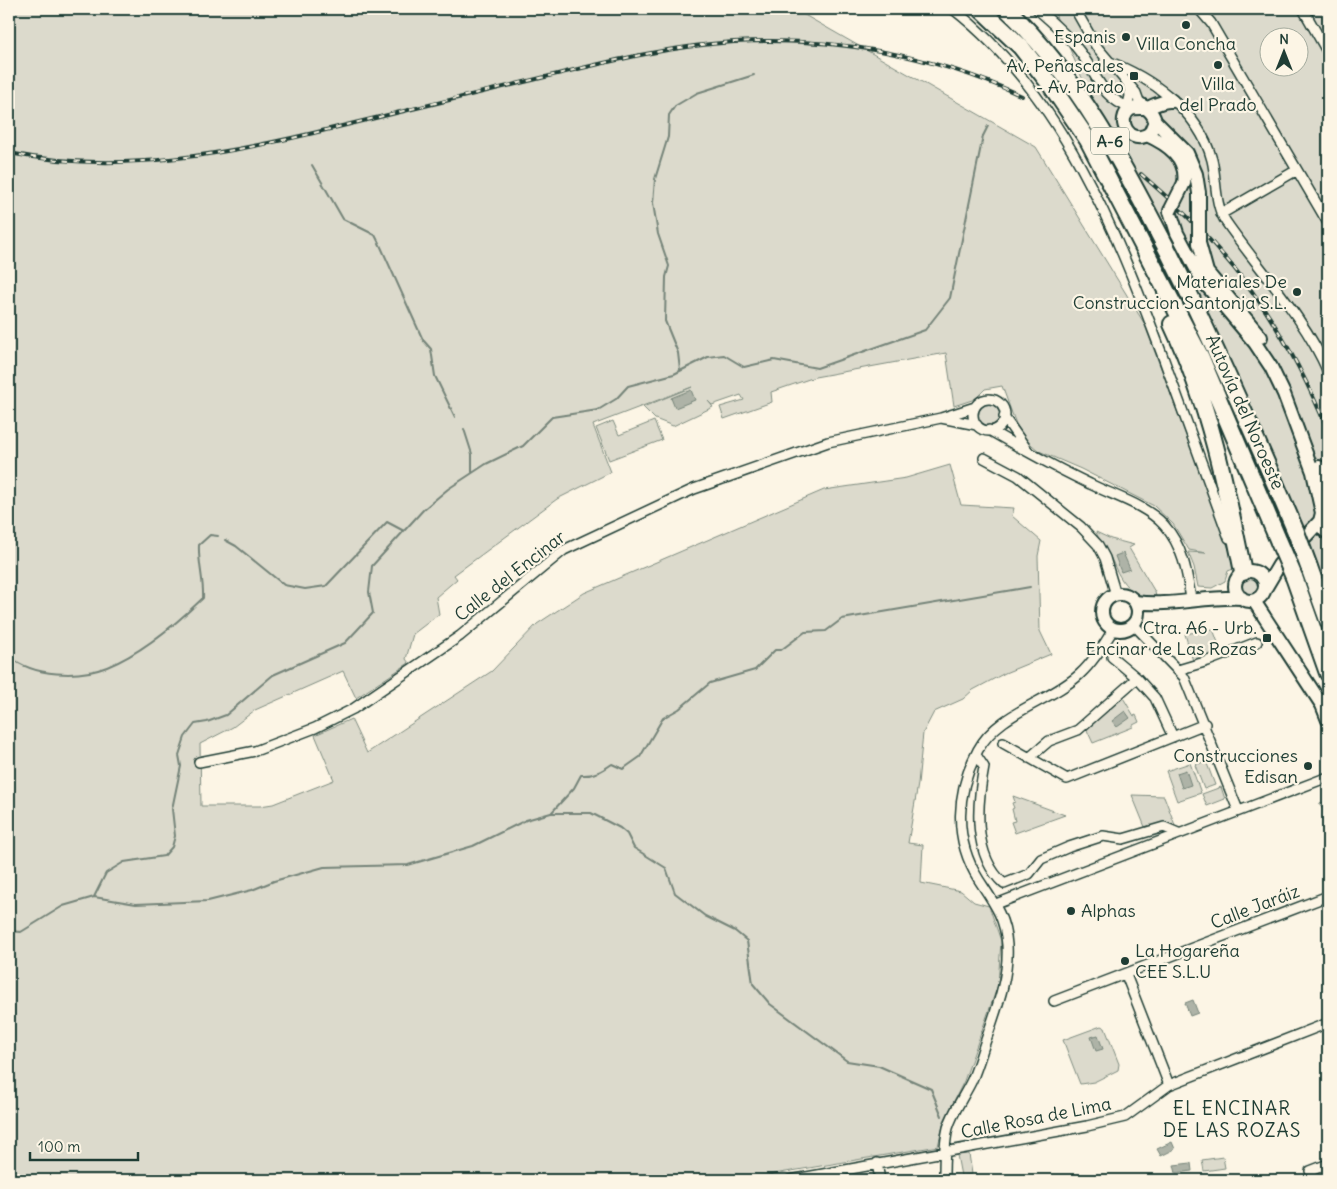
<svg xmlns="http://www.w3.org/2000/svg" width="1337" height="1189" font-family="Delius,sans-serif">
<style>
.green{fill:#dcdacc;stroke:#7e8c80;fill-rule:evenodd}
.water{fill:#aeb3a7;stroke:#758479}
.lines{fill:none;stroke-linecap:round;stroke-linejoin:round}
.stream{stroke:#758479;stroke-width:2}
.street-casing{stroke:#1f3d34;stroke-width:12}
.secondary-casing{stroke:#1f3d34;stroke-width:16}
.highway-casing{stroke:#1f3d34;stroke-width:20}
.street{stroke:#fcf5e5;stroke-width:9}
.secondary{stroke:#fcf5e5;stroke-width:12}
.highway{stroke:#fcf5e5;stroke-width:16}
.rail-casing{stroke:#1f3d34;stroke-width:4}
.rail{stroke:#fcf5e5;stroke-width:2;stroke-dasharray:5.5;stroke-linecap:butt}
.secondary-bridge-casing{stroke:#1f3d34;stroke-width:16;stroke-linecap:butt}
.highway-bridge-casing{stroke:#1f3d34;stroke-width:20;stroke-linecap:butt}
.secondary-bridge{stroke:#fcf5e5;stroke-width:12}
.highway-bridge{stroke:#fcf5e5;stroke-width:16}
.poi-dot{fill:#1f3d34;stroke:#fcf5e5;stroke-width:2}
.labels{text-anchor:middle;stroke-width:4.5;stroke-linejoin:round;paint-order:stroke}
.shield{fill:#fcf5e5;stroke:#617469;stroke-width:1}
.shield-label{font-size:16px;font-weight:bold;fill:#1f3d34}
.poi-label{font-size:18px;fill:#1f3d34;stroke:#fcf5e5;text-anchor:end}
.street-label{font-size:18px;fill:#1f3d34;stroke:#fcf5e5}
.neighbourhood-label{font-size:19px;letter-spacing:1px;fill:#1f3d34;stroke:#fcf5e5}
</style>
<rect width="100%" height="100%" fill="#fcf5e5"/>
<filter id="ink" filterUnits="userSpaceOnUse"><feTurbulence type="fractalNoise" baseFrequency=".02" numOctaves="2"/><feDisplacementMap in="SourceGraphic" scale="10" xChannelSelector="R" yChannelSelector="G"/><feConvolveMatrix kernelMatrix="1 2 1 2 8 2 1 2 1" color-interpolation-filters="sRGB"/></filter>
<g filter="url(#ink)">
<path class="green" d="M9 9H794L1036 147 1144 323 1236 568 1228 571 1225 581 1212 588 1198 587 1194 567 1188 552 1206 553 1189 550 1173 524 1154 506 1081 469 1039 451 1025 439 1016 424 1002 386 985 389 975 399 954 406 946 353 815 377 771 392 772 402 724 419 720 407 744 400 741 395 712 405 708 401 713 407 673 426 655 419 643 407 692 387 593 425 611 472 557 499 454 575 457 579 436 597 439 614 413 634 406 659 409 663 356 698 343 671 255 710 233 727 200 744 201 806H260L273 804 334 780 315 735 351 719 367 753 492 671 537 624 584 593 824 490 906 478 950 465 961 505 1014 508 1012 516 1041 541 1038 556 1040 631 1051 654 1005 673 973 690 963 699 934 712 923 733 918 784 908 843 923 845 921 883 961 891 974 902 989 906 1001 941 998 985 964 1081 944 1121 938 1146 739 1180H9Z
M1053 9H1328V662ZM1270 38H1300V68H1270Z
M977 415a12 12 0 1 1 24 0a12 12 0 1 1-24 0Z
M613 421 619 435 654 421 662 440 609 460 596 428Z
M1096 532 1111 539 1134 545 1129 548 1155 592 1156 597C1125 598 1119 575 1108 552 1104 545 1098 538 1096 532Z
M1240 585a10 10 0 1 1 20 0a10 10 0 1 1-20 0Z
M1213 629 1221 651 1193 661 1185 634Z
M1122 696 1134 716 1136 715 1139 722 1133 725V727L1093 743 1086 728Z
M1206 761 1215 785 1204 789 1195 765Z
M1190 763 1201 793 1177 801 1166 771Z
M1221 787 1225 799 1207 806 1202 794Z
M1132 795 1164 796 1175 825 1164 823 1145 827Z
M1013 796 1065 815 1015 833 1011 822 1015 821 1012 809 1014 808 1012 803 1015 802Z
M1328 801V830L1324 819V811L1319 804Z
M1101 1026 1105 1028 1119 1064 1118 1070 1094 1082 1080 1084 1063 1040Z
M969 1154 972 1174 961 1176 957 1155Z
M1223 1157 1225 1168 1204 1171 1202 1160Z"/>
<path class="water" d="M691 390 695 400 675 408 671 398Z
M1123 553 1130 569 1121 572 1115 556Z
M1125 711 1130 718 1117 727 1112 721Z
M1186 770 1191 785 1182 788 1177 773Z
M1193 1000 1198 1013 1190 1016 1185 1003Z
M1098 1035 1103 1049 1096 1051 1091 1037Z
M1172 1142 1175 1149 1161 1156 1157 1149Z
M1191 1163 1192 1171 1176 1173 1174 1165Z"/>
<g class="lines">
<path class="stream" d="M312 165 343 219 375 235 381 247 423 340 431 349 435 376 455 417
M680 370 678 353 665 321 666 277 669 266 658 234 653 203 655 179 668 137 669 115 675 106 697 93 754 75
M464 429 472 454V472
M225 540 236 546 284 585 305 589 326 586 387 522 404 531
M9 656C33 677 79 678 107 667 142 653 176 624 203 598 204 580 198 564 199 545L210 535 218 536
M552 812 574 788 581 775C593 776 602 771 612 764L623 769 640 757 663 718 679 709 710 683 755 670 775 650H781L805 632 826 631 842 619 1030 587
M94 897 106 873 124 862 164 856 172 847 175 836 172 809 181 766 179 755 185 737 195 724 207 722 226 715 273 675 345 643 373 613 369 592 372 566 424 509 448 489 486 464 523 446 552 417 598 410 616 399 628 386 674 374 708 357 724 355 744 367 774 360 817 368 925 330 950 298 983 136 988 126
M9 931 21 932 63 906 94 897 136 904 208 901 252 890 274 881 324 867 408 865 473 846 526 820 551 813H591L620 828 627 834 634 848 666 868 675 893 705 916 735 931 747 941 753 984 770 1004 847 1061 879 1066 931 1089 942 1116"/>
<g class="street-casing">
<path id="street" d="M953 9C1062 94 1116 231 1163 357 1185 417 1207 477 1229 538
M1037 9C1051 21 1065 33 1076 47 1096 70 1099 98 1131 108
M1075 9 1096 46 1136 93 1140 104
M1199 9 1211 23 1328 223
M1303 9 1328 53
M1105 60C1150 77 1199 110 1212 160 1217 180 1214 204 1226 222 1260 271 1304 316 1328 372
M1126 112 1130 96 1128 83
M1221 214 1297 170
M973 415a16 16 0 1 1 32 0a16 16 0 1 1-32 0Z
M1004 417 1028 451
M941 418 977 425
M989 430C1022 449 1056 468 1090 484 1114 496 1146 505 1164 525 1183 546 1187 572 1191 599
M984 458 1018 476 1081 527 1098 545 1105 558 1116 595
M1133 624 1184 677 1238 810
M1112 657 1137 678 1155 698 1173 737
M1178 670 1208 661 1257 642
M1003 743 1067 779 1205 724
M976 755 984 767C977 804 972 855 1004 884L1029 874 1041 859 1069 847 1103 836 1123 839 1164 827 1178 833
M1029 758 1049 741 1078 730 1137 678
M199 762 255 751 315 728 353 709 460 636 564 550 694 489 828 442 941 418 975 407
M996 904 1328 777
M1126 975 1169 1085
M1054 1001 1328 896
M877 1163 880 1180
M790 1180 1087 1126 1125 1117 1169 1085 1328 1023
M944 1180C944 1162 944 1145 948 1128 953 1111 965 1095 972 1080 978 1066 982 1051 987 1037 997 1007 1009 977 1007 945 1005 917 994 903 979 880 953 839 956 792 978 750 998 712 1050 702 1080 674 1094 661 1104 645 1114 628
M1314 1180 1310 1171 1328 1164"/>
</g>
<g class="secondary-casing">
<path id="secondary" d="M1140 104C1147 109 1153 112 1155 121L1150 133C1130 148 1114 118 1131 109 1135 107 1144 109 1150 107 1158 104 1163 100 1172 101
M1155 121 1187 153 1196 174 1199 193
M1147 135C1167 144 1188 158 1184 183
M1170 211 1177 233 1202 280 1255 343 1271 367 1284 394 1313 472 1322 513
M1199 243 1207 272 1261 337
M1319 467 1328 493
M1320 521 1324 530 1328 533
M1235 586a15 15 0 1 1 30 0a15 15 0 1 1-30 0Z
M1266 587 1279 565 1320 521 1322 513 1327 507
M1102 612a18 18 0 1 1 36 0a18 18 0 1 1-36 0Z
M1254 601 1322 705 1328 720
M1135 602C1170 607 1205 596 1242 598"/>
</g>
<g class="highway-casing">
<path id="highway" d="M981 9 1021 47 1050 84 1088 140 1201 358 1279 542
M1007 9C1080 80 1123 164 1169 253 1215 345 1256 438 1296 532
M1172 324C1209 403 1226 487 1243 572
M1309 567 1328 620
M1294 577 1328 673"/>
</g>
<use href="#street" class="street"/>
<use href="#secondary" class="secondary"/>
<use href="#highway" class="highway"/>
<g class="rail-casing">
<path id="rail" d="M9 153C120 175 230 154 338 127 407 110 476 93 545 77 607 62 670 46 734 42 833 36 933 55 1022 96
M1141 174C1230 250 1284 323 1328 431"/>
</g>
<use href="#rail" class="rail"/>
<g class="secondary-bridge-casing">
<path id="secondary-bridge" d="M1170 211 1184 183
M1199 243V193"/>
</g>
<g class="highway-bridge-casing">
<path id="highway-bridge" d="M1296 532 1309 567
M1279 542 1294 577"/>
</g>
<use href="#secondary-bridge" class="secondary-bridge"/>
<use href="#highway-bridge" class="highway-bridge"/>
</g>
</g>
<g class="poi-dot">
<circle cx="1186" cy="25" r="5"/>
<circle cx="1126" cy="37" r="5"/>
<circle cx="1218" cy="65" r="5"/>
<rect x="1129" y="71" width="10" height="10" rx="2.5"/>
<circle cx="1297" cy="292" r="5"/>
<rect x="1262" y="633" width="10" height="10" rx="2.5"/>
<circle cx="1308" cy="766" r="5"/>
<circle cx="1071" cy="911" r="5"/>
<circle cx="1125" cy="961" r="5"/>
</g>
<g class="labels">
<rect class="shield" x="1091" y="127.5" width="38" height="27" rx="4"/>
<g class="shield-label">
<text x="1110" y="147">A-6</text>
</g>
<g class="poi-label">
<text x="1116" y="43">Espanis</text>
<text x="1186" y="50" text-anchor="middle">Villa Concha</text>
<text x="1124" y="72">Av. Peñascales<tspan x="1124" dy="21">- Av. Pardo</tspan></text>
<text x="1218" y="90" text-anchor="middle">Villa<tspan x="1218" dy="21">del Prado</tspan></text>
<text x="1287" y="288">Materiales De<tspan x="1287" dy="21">Construccion Santonja S.L.</tspan></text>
<text x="1257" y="634">Ctra. A6 - Urb.<tspan x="1257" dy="21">Encinar de Las Rozas</tspan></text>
<text x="1298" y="762">Construcciones<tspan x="1298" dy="21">Edisan</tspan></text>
<text x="1081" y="917" text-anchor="start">Alphas</text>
<text x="1135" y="957" text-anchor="start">La Hogareña<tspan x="1135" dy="21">CEE S.L.U</tspan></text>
</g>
<g class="street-label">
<text transform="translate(1245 412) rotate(66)" y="6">Autovía del Noroeste</text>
<text transform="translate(510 576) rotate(-38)" y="6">Calle del Encinar</text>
<text transform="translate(1255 907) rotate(-21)" y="6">Calle Jaráiz</text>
<text transform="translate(1036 1118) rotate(-11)" y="6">Calle Rosa de Lima</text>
</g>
<g class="neighbourhood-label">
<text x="1232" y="1115">EL ENCINAR<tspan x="1232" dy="22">DE LAS ROZAS</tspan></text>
</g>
</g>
<rect width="1337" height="1189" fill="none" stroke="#fcf5e5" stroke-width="30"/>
<rect x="15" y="15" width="1307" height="1159" fill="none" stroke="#1f3d34" stroke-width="2" filter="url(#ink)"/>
<g transform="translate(1284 52)"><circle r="24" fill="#fcf5e5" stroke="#a4ab9e"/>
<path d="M0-4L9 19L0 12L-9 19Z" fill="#1f3d34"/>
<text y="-8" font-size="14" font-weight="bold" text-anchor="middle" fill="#1f3d34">N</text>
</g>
<path d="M30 1152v8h108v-8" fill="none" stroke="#1f3d34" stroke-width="2.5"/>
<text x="38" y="1152" font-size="15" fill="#1f3d34" stroke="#fcf5e5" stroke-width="4" paint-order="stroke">100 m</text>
</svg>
